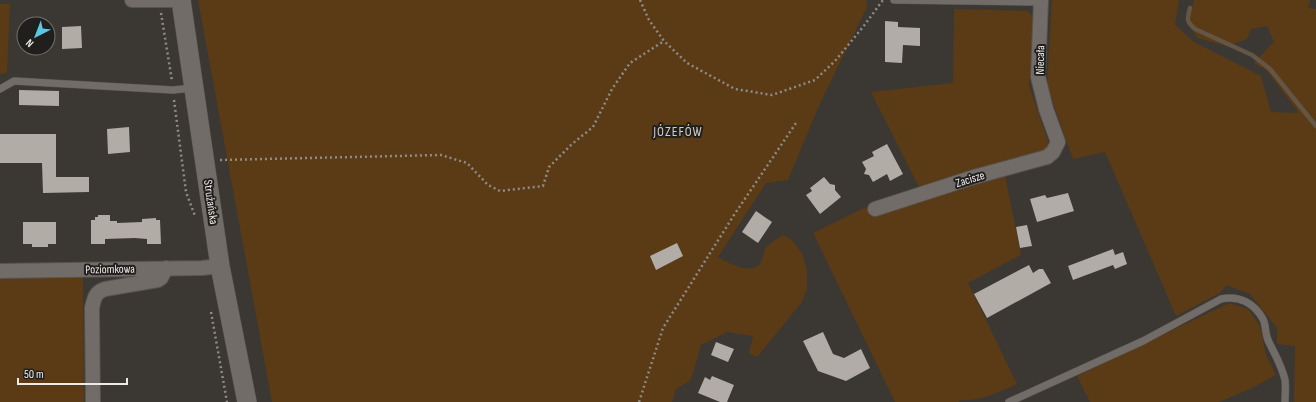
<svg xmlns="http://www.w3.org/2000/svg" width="1316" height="402" font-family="'Sofia Sans Condensed',sans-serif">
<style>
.green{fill:#5a3b16}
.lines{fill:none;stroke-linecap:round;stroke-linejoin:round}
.stream{stroke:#635646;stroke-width:4.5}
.building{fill:#b2aca7}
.lane-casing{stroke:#57534f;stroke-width:8}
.street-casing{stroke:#57534f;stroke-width:16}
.secondary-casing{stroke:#57534f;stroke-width:20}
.path{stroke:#8f8c88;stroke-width:2.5;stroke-dasharray:2 3;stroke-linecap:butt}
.lane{stroke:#716c68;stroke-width:7}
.street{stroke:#716c68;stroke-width:14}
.secondary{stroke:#716c68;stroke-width:19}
.labels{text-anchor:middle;stroke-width:4;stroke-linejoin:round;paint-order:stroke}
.street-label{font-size:12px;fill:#edeae7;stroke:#211f1d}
.quarter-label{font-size:14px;letter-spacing:1px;fill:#d4cec9;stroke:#211f1d}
</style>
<rect width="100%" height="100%" fill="#3b3732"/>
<path class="green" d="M198 0H866L867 7 818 108 788 180 766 183 718 257C728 263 751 275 760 264 763 260 763 253 765 249 769 243 777 239 783 235L792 240 802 253 807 271V289L802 302 757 357 749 353 753 336 727 332 701 345 691 380 676 389 672 402H272Z
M1052 0H1179L1175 25 1194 42 1261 76 1271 112 1299 113 1267 71 1254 63 1274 42 1267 26 1251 29 1247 39 1227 46 1197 38 1189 22 1194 0H1310L1308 8 1316 9V402H1294L1295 346 1277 344V328L1250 294 1226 285 1220 293 1176 316 1105 152 1073 159 1047 85Z
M0 4H10L7 73 0 74Z
M954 9 1027 11 1035 19 1029 86 1049 144 1044 153 919 187 871 92 953 83Z
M1005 175 1021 255 968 283 1017 384C1000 392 979 402 960 400L959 402H895L813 233 866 207 871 217 884 210Z
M83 276 84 402H0V277Z
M1229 303 1248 309 1260 326 1266 355 1276 375 1252 388 1219 402H1090L1077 376Z"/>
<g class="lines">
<path class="stream" d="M1190 8C1187 20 1186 21 1195 29L1252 55 1270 69 1316 126"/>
</g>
<path class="building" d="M885 21 898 22V27L920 28V46L903 45 902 63 885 62Z
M81 26 82 48 62 49V27Z
M19 90 59 91V106L19 105Z
M129 127 130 152 108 154 107 129Z
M0 134H56V177H89V192L43 193 42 163H0Z
M887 144 903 174 890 181 887 174 873 182 869 175 864 174 866 169 862 162 874 156 872 152Z
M824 177 830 184 835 185V190L841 197 820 214 806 195 812 191 810 188Z
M1068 193 1074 211 1037 222 1030 199 1045 195 1047 198Z
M756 211 772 222 758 243 742 232Z
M98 215H110V221H117V223L142 222V219L156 218V220H160L161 244H147V239L135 238 105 239V244H91V220H95V217H98Z
M23 222H56V244H48V247H32V244H23Z
M1027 225 1032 246 1020 248 1016 227Z
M677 243 683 256 656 270 650 256Z
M1113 249 1115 255 1123 252 1127 264 1115 269 1113 265 1073 280 1068 266Z
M1029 265 1033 273 1039 269H1043L1051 283 987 318 974 294Z
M823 332 833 354 844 358 861 349 870 368 846 381 818 371 803 341Z
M716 342 734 349 728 362 711 355Z
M712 376 734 385 727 402H720L698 393 705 377 710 380Z"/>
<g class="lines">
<g class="lane-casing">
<path id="lane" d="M894 0 1041 2
M0 89 14 81 173 90 193 88
M1009 402 1143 341 1221 299C1239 295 1254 303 1263 319 1266 325 1265 333 1268 340 1274 353 1282 366 1285 380 1286 387 1285 395 1285 402"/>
</g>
<g class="street-casing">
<path id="street" d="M132 0H181
M875 209 974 177 1047 157 1053 152 1058 142 1046 109 1038 77 1041 0
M0 271 202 268 220 266
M93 402 92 308C94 299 95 292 105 289L158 280 161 278 166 268"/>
</g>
<g class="secondary-casing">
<path id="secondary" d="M181 0 220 266 247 402"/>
</g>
<path class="path" d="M640 0 649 20 664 41 687 63 735 89 772 95 815 80 835 61 863 27 883 0
M161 13 172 81
M174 100 186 192 195 216
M220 160 441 155 467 163 488 185 500 191 543 186 549 167 572 144 593 127 612 89 630 63 664 41
M211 312 227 402
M639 402 663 328 734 215 796 123"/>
<use href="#lane" class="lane"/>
<use href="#street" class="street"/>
<use href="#secondary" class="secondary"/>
</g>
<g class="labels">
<g class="street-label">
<text transform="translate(1040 60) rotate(-89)" y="4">Niecała</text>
<text transform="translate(970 179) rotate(-17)" y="4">Zacisze</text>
<text transform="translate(211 202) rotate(82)" y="4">Strużańska</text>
<text transform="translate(110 269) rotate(-1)" y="4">Poziomkowa</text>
</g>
<g class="quarter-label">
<text x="678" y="136">JÓZEFÓW</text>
</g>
</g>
<g transform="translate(36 36) rotate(222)"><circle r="19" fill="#211f1d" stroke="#73706e"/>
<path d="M0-3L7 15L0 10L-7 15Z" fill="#5ac8e5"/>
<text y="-6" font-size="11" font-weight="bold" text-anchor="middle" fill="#edeae7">N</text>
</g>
<path d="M18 378v6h109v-6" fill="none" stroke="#edeae7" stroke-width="2"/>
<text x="24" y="378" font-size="12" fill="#edeae7" stroke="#211f1d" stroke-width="3" paint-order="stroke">50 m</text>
</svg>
